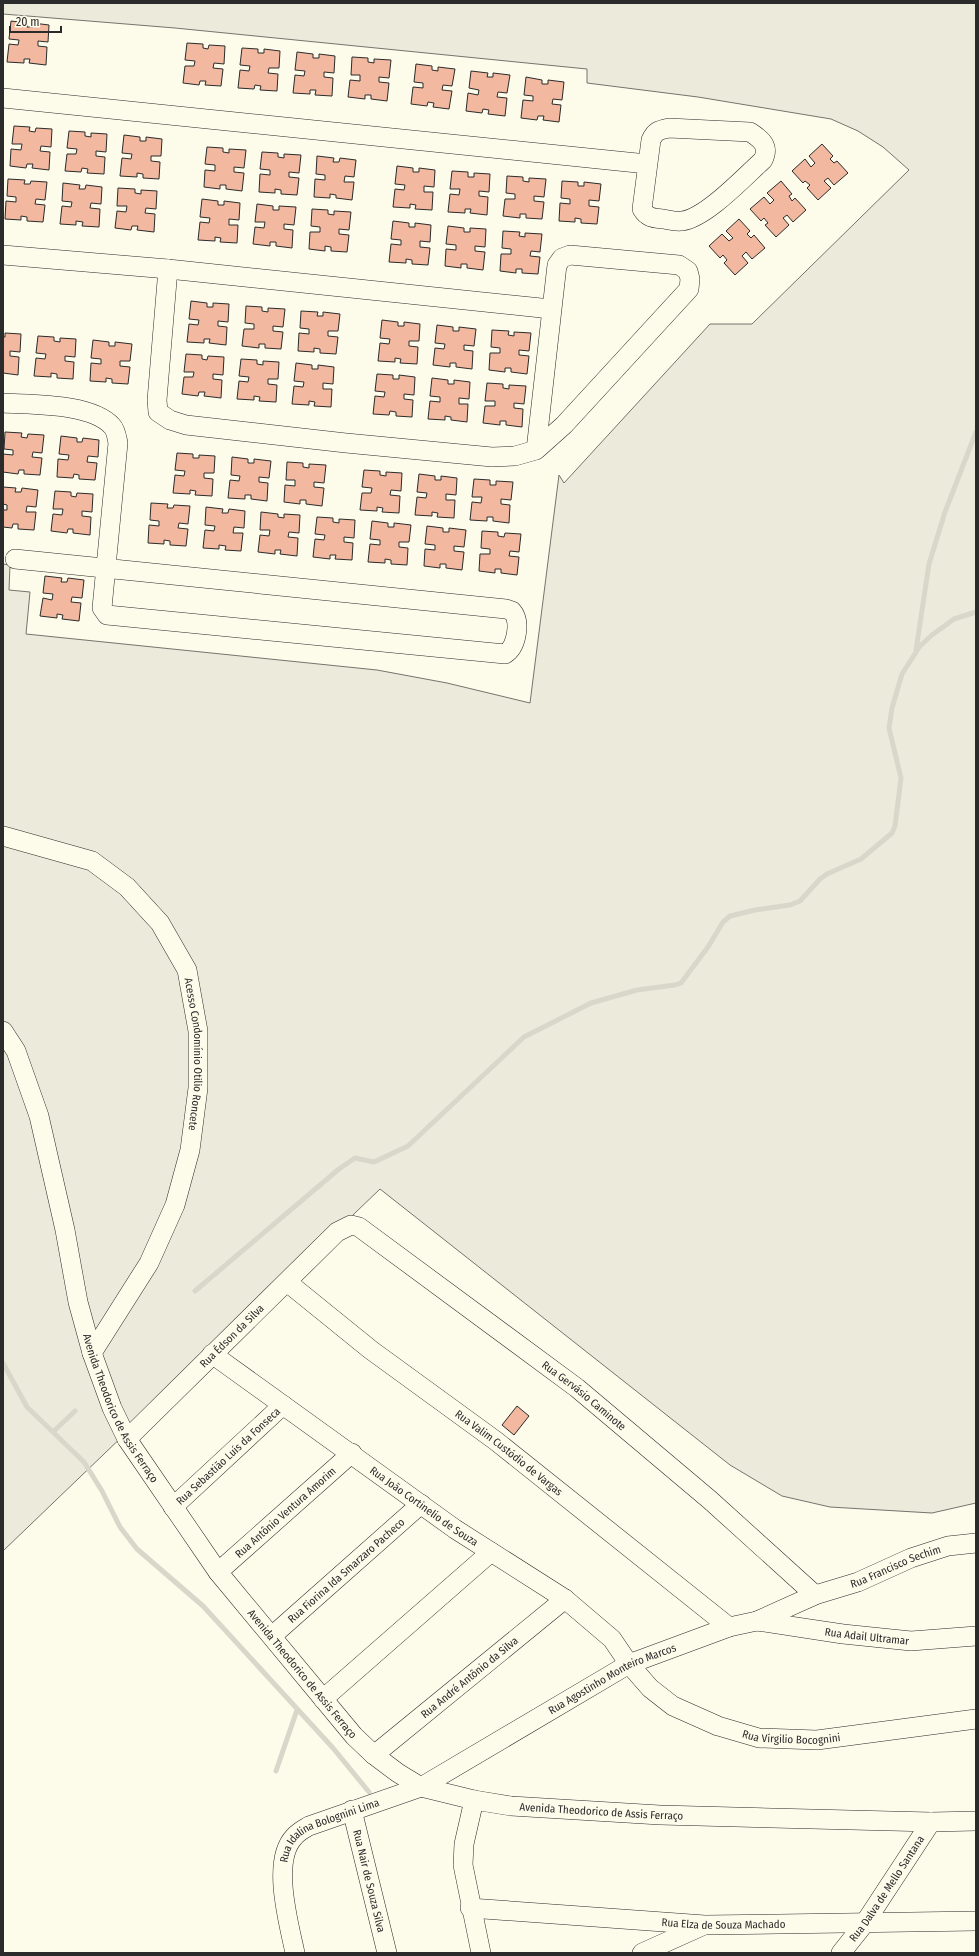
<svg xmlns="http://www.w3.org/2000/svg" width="979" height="1956" font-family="'Fira Sans Condensed',sans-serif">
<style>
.green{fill:#ecebdb;stroke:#74746e}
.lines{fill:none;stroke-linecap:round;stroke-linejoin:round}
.stream{stroke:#d8d7c9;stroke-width:5}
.building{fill:#f2b8a0;stroke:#2b2b2b}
.minor-casing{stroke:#2b2b2b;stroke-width:20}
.minor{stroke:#fdfbea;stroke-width:19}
.labels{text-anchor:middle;stroke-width:3;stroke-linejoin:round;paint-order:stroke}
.street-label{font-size:11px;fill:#2b2b2b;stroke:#fdfbea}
</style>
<rect width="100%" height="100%" fill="#fdfbea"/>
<path class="green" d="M3 3H976V1503L932 1513 830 1507 782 1496 730 1465 380 1189 3 1551V564L10 565 9 590 30 592 26 634 377 670 447 683 530 703 559 475 564 483 710 324H752L909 170 883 147 858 131 831 119 698 97 587 83V69L175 28 3 14Z"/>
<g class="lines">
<path class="stream" d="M916 650 929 564 945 512 976 432
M195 1291 339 1169 355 1158 374 1162 408 1146 524 1037 591 1003 637 990 675 985 681 983 708 947 723 922 730 916 755 910 790 905 800 901 820 879 827 874 861 859 892 833 895 826 901 778 889 728 892 708 902 674 920 646 932 635 954 619 976 612
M3 1363 27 1407 84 1462 102 1491 120 1527 137 1549 203 1606 333 1748 369 1792
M53 1432 75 1411
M276 1771 297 1710"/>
</g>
<path class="building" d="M11 21 27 23V27H33V23L49 25 48 42 38 41V46L47 47 46 65 29 63 30 59H24V63L7 62 9 44 18 45 19 40 9 39Z
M187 43 203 44V48L208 49 209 45 225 46 224 64 214 63 213 68 223 69 221 86 205 85 206 81H200L199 85 183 83 185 66H194L195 61 185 60Z
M242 48 258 49V53H264V49L280 51 279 68H269L268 73 278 74 277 91 260 90 261 86 255 85 254 89 238 88 240 70 249 71 250 66 240 65Z
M297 52 313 54V58H319V54L335 56 334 73 324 72V77L333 78 332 96 315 95 316 90H310V94L293 93 295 75 304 76 305 71 295 70Z
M352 57 368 58V62L374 63V59L391 60 389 78 379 77V82L389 83 387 101 371 99V95H365V99L348 97 350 80 360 81V75H351Z
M416 64 432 66V70L438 71V67L455 69 452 86 443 85 442 90 452 91 449 109 433 107 434 103 428 102 427 106 411 104 413 87 423 88V83L414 82Z
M471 71 488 73 487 77H493V73L510 75 507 93 498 92 497 97 507 98 505 116 488 114 489 110 483 109 482 113 466 111 468 93 478 95 479 90 469 88Z
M526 77 542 80V84H548V80L564 82 562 100 553 99 552 104 561 105 559 122 543 120 544 116H538L537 120 521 118 523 100 533 101V96L524 95Z
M14 126 30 127 29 131 35 132 36 128 52 129 51 147 41 146 40 151 50 152 49 170 32 168 33 164H27L26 168 10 166 11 149 21 150 22 144H12Z
M69 131 85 132V136L91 137V133L107 134 106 152 96 151V156L105 157 104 174 87 173 88 169 82 168 81 172 65 171 67 154H76L77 149 67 148Z
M124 135 140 137V141H146V137L162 139 161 156H151V161L160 162 159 179 143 178V174L137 173V177L120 176 122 158 131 159 132 154 122 153Z
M822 144 833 156 830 159 834 163 837 161 848 173 834 185 828 178 824 181 831 188 818 200 807 188 810 185 805 181 803 183 792 171 805 159 811 167 815 163 809 156Z
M207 147 223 148V152L229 153V149L246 150 244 168 234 167V172L244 173 242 191 226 189V185H220V189L204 187 205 170 215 171V165L205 164Z
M262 152 278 153V157L284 158V154L301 155 299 173 289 172V177L299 178 297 195 281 194V190L275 189V193L259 192 260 174 270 175V170L260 169Z
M317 156 334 158 333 162H339L340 158 356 160 354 177 345 176 344 182H354L352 200 336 198V195L330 194V198L314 197 315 179 325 180V175L316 174Z
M397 166 413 168V172H419V168L435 170 434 187 424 186V192H433L432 210 415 209 416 205 410 204V208L393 207 395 189 404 190 405 185 395 184Z
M452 171 468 172V177H474V173L490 174 489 192 479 191V196L488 197 487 215 470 213 471 209H465V213L448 212 450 194 459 195 460 189H450Z
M507 176 523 177V181L529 182V178L546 179 544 197 534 196V201L544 202 542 219 526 218V214H520V218L503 216 505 199H515V194L506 193Z
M8 179 25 180 24 184H30L31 181 47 182 45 200 36 199 35 204 45 205 43 222 27 221V217L21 216V220L5 219 6 201 16 202V197L7 196Z
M562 181 578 182V186H584V182L601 184 599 201 589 200V206L599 207 597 224 581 223V219L575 218V222L559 221 560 203 570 204V199L561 198Z
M781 181 792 194 789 196 792 201 795 198 806 210 793 222 787 215 783 218 789 225 776 237 765 225 768 223 764 218 761 221 750 209 764 197 770 204 774 200 767 193Z
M63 183 80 185 79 189H85L86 185 102 187 101 204 91 203 90 208 100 209 99 227 82 226 83 222 76 221V225L60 224 62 206 71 207 72 202 62 201Z
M118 188 135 189V193L141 194V190L157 191 156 209 146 208 145 213 155 214 154 232 137 230 138 226H132L131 230 115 228 117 211 126 212 127 206H117Z
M202 199 218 201V205H224V201L240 203 239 220 229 219V225H238L237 243 220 242 221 238 215 237V241L198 240 200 222 209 223 210 218 200 217Z
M257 204 273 206V210H279V206L296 207 294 225 284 224V229L293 230 292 248 276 246V242H270V246L253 244 255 227 264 228 265 222H255Z
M312 209 328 210V214L334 215V211L351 212 349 230 339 229V234L349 235 347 252 331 251V247L325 246V251L309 249 310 232H320V227L311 226Z
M739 219 750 231 747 234 751 238 754 235 765 248 752 259 746 252 742 256 748 263 735 275 724 263 727 260 723 255 720 258 709 246 722 234 729 241 733 238 726 231Z
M393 221 409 223V227H415V223L431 225 430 242 420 241V247L430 248 428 265 412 264V260L406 259V263L389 262 391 244 401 245V240L391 239Z
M448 226 464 228V232H470V228L486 229 485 247 475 246V251L485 252 483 270 467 268V264H461V268L445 266 446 249 456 250V245L446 244Z
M503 231 520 232 519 236 525 237V233L542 234 540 252 531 251 530 256 540 257 538 274 522 273V269H516V273L500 271 501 254H511V249L502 248Z
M191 301 207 303V307H213V303L229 304 228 322 218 321V326L227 327 226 345 209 343 210 339H204V343L187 342 189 324 198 325 199 320 189 319Z
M246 306 262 307V311L268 312V308L285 309 283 327 273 326V331L283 332 281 349 265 348V344H259V348L242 346 244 329H254V324L245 323Z
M301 311 318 312 317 316H323V312L340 314 338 331H328V336L338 337 336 354 320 353V349L314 348V352L298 351 299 333 309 334V329L300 328Z
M382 320 398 322V326H404V322L420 324 419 341H409V346L418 347 417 364 400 363 401 359 395 358V362L378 361 380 343 389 344 390 339 380 338Z
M437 325 453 327V331H459V327L476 329 474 346 464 345V350L473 351 472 369 456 367V363H450V367L433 365 435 348 444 349 445 344 435 343Z
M492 330 509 331 508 335 514 336V332L531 333 529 351 519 350V355L529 356 527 374 511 372V368H505V372L489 370 490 353H500V348L491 347Z
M5 333 21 334 20 352 10 351V356L19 357 18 375 3 373V337H5Z
M38 336 54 337V341L60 342V338L76 339 75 357 65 356V361L74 362 73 379 57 378V374L51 373V377L34 376 36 358 45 359 46 354 36 353Z
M93 340 109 342V346H115V342L132 344 130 361H120V366L130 367 128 384 112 383V379L106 378V382L90 381 91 363 101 364V359L91 358Z
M186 354 202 355V359L207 360 208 356 224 357 223 375 213 374V379L222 380 221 398 204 396 205 392H199L198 396 182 394 184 377H193L194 372H184Z
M241 359 257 360V364L263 365V361L279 362 278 379H268V384L277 385 276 402 259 401 260 397 254 396V400L237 399 239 381 248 382 249 377 239 376Z
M296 363 312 365V369H318V365L334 367 333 384 323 383V389H332L331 407 314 406 315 402 309 401V405L292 404 294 386 303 387 304 382 294 381Z
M377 374 393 375V379H399V375L415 377 414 395 404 394V399L413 400 412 417 396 416V412L390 411 389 415 373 414 375 396 384 397 385 392 375 391Z
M432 378 448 380V384H454V380L470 382 469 399 459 398V404H468L467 422 451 420V417L445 416V420L428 419 430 401 440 402V397L430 396Z
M487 383 503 384V388L509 389V385L526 386 524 404 514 403V408L523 409 522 427 506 425V421H500V425L483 423 485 406H495V401H485Z
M5 432 22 433 21 437 27 438 28 434 44 435 42 453 33 452 32 457 42 458 40 475 24 474V470H19L18 474 3 472V454L13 455V450L4 449Z
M61 436 77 438V442H82L83 438 99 440 98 457 88 456 87 462 97 463 95 480 79 479V475L74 474 73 478 57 477 58 459 68 460 69 455 59 454Z
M177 453 193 454V458H199V455L215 456 214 473H204V478L213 479 212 496 195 495 196 491 190 490V494L173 493 175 475 184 476 185 471 175 470Z
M232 457 248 459V463H254V459L271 461 269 478 259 477V482L268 483 267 501 251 499V495H245V499L228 498 230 480 239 481 240 476 231 475Z
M287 462 303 463V467L309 468V464L326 465 324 483 314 482V487L324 488 322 506 306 504V500H300V504L284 502 285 485 295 486V480H286Z
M364 470 380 471V475L386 476V472L402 473 401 491 391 490 390 495 400 496 399 513 382 512 383 508 377 507V511L360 510 362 493H371L372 488 362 487Z
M419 474 435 476V480H441V476L457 478 456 495 446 494V500H455L454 518 437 517 438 513 432 512V516L415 515 417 497 426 498 427 493 417 492Z
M474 479 490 480V485H496V481L513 482 511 500 501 499V504L510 505 509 523 493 521V517H487V521L470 520 472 502 481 503 482 497H472Z
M3 487 16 488 15 492H21L22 488 38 490 36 507 27 506 26 512H36L34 530 18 529V524H13L12 528 3 527V510H7V505L3 504Z
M55 491 71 492V496L76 497 77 493 93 494 92 512 82 511V516L91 517 90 535 73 533V529H68L67 533 51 531 53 514 62 515 63 509H53Z
M151 503 168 504 167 508H173L174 505 190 506 188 524 179 523 178 528 188 529 186 546 170 545V541L164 540V544L148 543 149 525 159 526V521L150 520Z
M206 507 223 509 222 513H228L229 509 245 511 244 528 234 527 233 533H243L241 551 225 550 226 546 219 545V549L203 548 205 530 214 531 215 526 205 525Z
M261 512 278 514V517L284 518V514L300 515 299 533 289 532 288 537 298 538 297 556 280 554 281 550H275V554L258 552 260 535 269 536 270 530H260Z
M317 517 333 518V522L339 523V519L355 520 354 538 344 537V542L353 543 352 560 335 559 336 555H330V559L313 557 315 539 324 540 325 535 315 534Z
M372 521 388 523V527H394V523L411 525 409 542H399V547L408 548 407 565 391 564V560L385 559V563L368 562 370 544 380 545V540L370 539Z
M427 526 443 528V532H449V528L466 530 464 547 454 546V551L464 552 462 570 446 568V564H440V568L424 566 425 549 435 550V545L425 544Z
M482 531 498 532V536L504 537 505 533 521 534 519 552 510 551 509 556 519 557 517 575 501 573V569H495V573L479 571 480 554H490V549L481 548Z
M45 576 62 578 61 582H67L68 578 84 580 82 598 72 597 71 602 81 603 79 621 62 619 63 615 57 614V618L40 616 43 598 52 600 53 594 43 593Z
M517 1406 529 1416 514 1435 502 1425Z"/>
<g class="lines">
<g class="minor-casing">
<g id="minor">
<path d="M3 98 647 164"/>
<path d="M669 128 750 132C761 139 770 146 763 160 744 177 706 218 682 221 676 222 669 220 663 219 654 218 647 218 642 209L651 140C655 131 659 130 669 128Z"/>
<path d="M3 255 168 269 551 309"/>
<path d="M168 269 157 400 158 412 170 420 186 425 346 443 492 457 515 456 536 450 564 425 689 289 690 279 688 271 679 265 570 255 562 258 557 265 536 450"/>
<path d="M3 403C33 405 91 403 112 426 116 430 117 438 118 443L102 608 107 615 505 654C517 647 521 621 512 611L506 609 15 559"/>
<path id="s1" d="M3 836 92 861 127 887 160 923 187 970 198 1031V1088L190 1150 175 1205 149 1263 92 1353"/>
<path id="s2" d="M3 1031 16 1051 39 1116 65 1230 78 1302 92 1353 112 1408 127 1439 218 1572 354 1736 374 1755 398 1773 421 1787 474 1800 511 1806 660 1815 931 1822 976 1821"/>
<path id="s3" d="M287 1282 371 1350 496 1441 729 1627"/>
<path id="s4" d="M212 1354 455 1529 565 1599 612 1639 629 1664 650 1688 673 1706 718 1726 759 1738 817 1740 976 1719"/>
<path id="s5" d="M127 1439 337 1232 351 1225 359 1227 577 1388 710 1500 815 1595"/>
<path id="s6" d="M173 1507 283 1405"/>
<path id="s7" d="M218 1572 352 1453"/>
<path id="s8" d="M757 1621 843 1634 911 1641 976 1636"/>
<path id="s9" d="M272 1636 421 1504"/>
<path d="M323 1699 491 1552"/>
<path id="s10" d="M374 1755 565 1599"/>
<path d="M474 1800 464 1844 463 1865 481 1953"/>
<path id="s11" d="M352 1810 387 1953"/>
<path id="s12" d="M470 1908 705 1925 976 1921"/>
<path id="s13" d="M295 1953C289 1924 271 1861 294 1837 298 1832 304 1829 309 1826L421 1787 629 1664 729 1627 757 1621 815 1595 858 1582 911 1558 948 1546 976 1543"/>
<path d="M642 1953 702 1926"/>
<path id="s14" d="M841 1953 864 1924 931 1822"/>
</g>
</g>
<use href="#minor" class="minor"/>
</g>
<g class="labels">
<g class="street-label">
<text dy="4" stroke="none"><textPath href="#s1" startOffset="324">Acesso Condomínio Otilio Roncete</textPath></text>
<text dy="4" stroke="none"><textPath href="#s5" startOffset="147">Rua Édson da Silva</textPath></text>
<text dy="4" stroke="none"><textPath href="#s5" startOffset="600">Rua Gervásio Caminote</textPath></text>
<text dy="4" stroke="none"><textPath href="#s2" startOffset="398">Avenida Theodorico de Assis Ferraço</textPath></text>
<text dy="4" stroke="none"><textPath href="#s3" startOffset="280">Rua Valim Custódio de Vargas</textPath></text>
<text dy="4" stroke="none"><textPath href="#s6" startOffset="75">Rua Sebastião Luís da Fonseca</textPath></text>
<text dy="4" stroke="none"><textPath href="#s4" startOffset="261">Rua João Cortinelio de Souza</textPath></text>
<text dy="4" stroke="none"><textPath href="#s7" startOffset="90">Rua Antônio Ventura Amorim</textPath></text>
<text dy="4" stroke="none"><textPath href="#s13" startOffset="783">Rua Francisco Sechim</textPath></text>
<text dy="4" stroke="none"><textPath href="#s9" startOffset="99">Rua Fiorina Ida Smarzaro Pacheco</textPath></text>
<text dy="4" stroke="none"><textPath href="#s8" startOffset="111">Rua Adail Ultramar</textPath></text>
<text dy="4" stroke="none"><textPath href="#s2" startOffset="722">Avenida Theodorico de Assis Ferraço</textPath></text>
<text dy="4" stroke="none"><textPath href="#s10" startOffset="123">Rua André Antônio da Silva</textPath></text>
<text dy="4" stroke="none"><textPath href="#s13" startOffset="477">Rua Agostinho Monteiro Marcos</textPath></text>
<text dy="4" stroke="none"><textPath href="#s4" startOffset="707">Rua Vírgilio Bocognini</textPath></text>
<text dy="4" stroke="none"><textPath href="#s2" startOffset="1070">Avenida Theodorico de Assis Ferraço</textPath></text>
<text dy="4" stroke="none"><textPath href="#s13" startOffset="152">Rua Idalina Bolognini Lima</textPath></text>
<text dy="4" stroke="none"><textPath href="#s11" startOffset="73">Rua Nair de Souza Silva</textPath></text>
<text dy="4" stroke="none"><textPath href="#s14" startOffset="79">Rua Dalva de Mello Santana</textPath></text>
<text dy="4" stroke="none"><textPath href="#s12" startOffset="254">Rua Elza de Souza Machado</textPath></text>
</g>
</g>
<rect width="979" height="1956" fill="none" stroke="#2b2b2b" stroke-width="8"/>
<path d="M10 26v6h51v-6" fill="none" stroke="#2b2b2b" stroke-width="2"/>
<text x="16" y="26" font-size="12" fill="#2b2b2b" stroke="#fdfbea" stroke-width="3" paint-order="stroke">20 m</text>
</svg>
